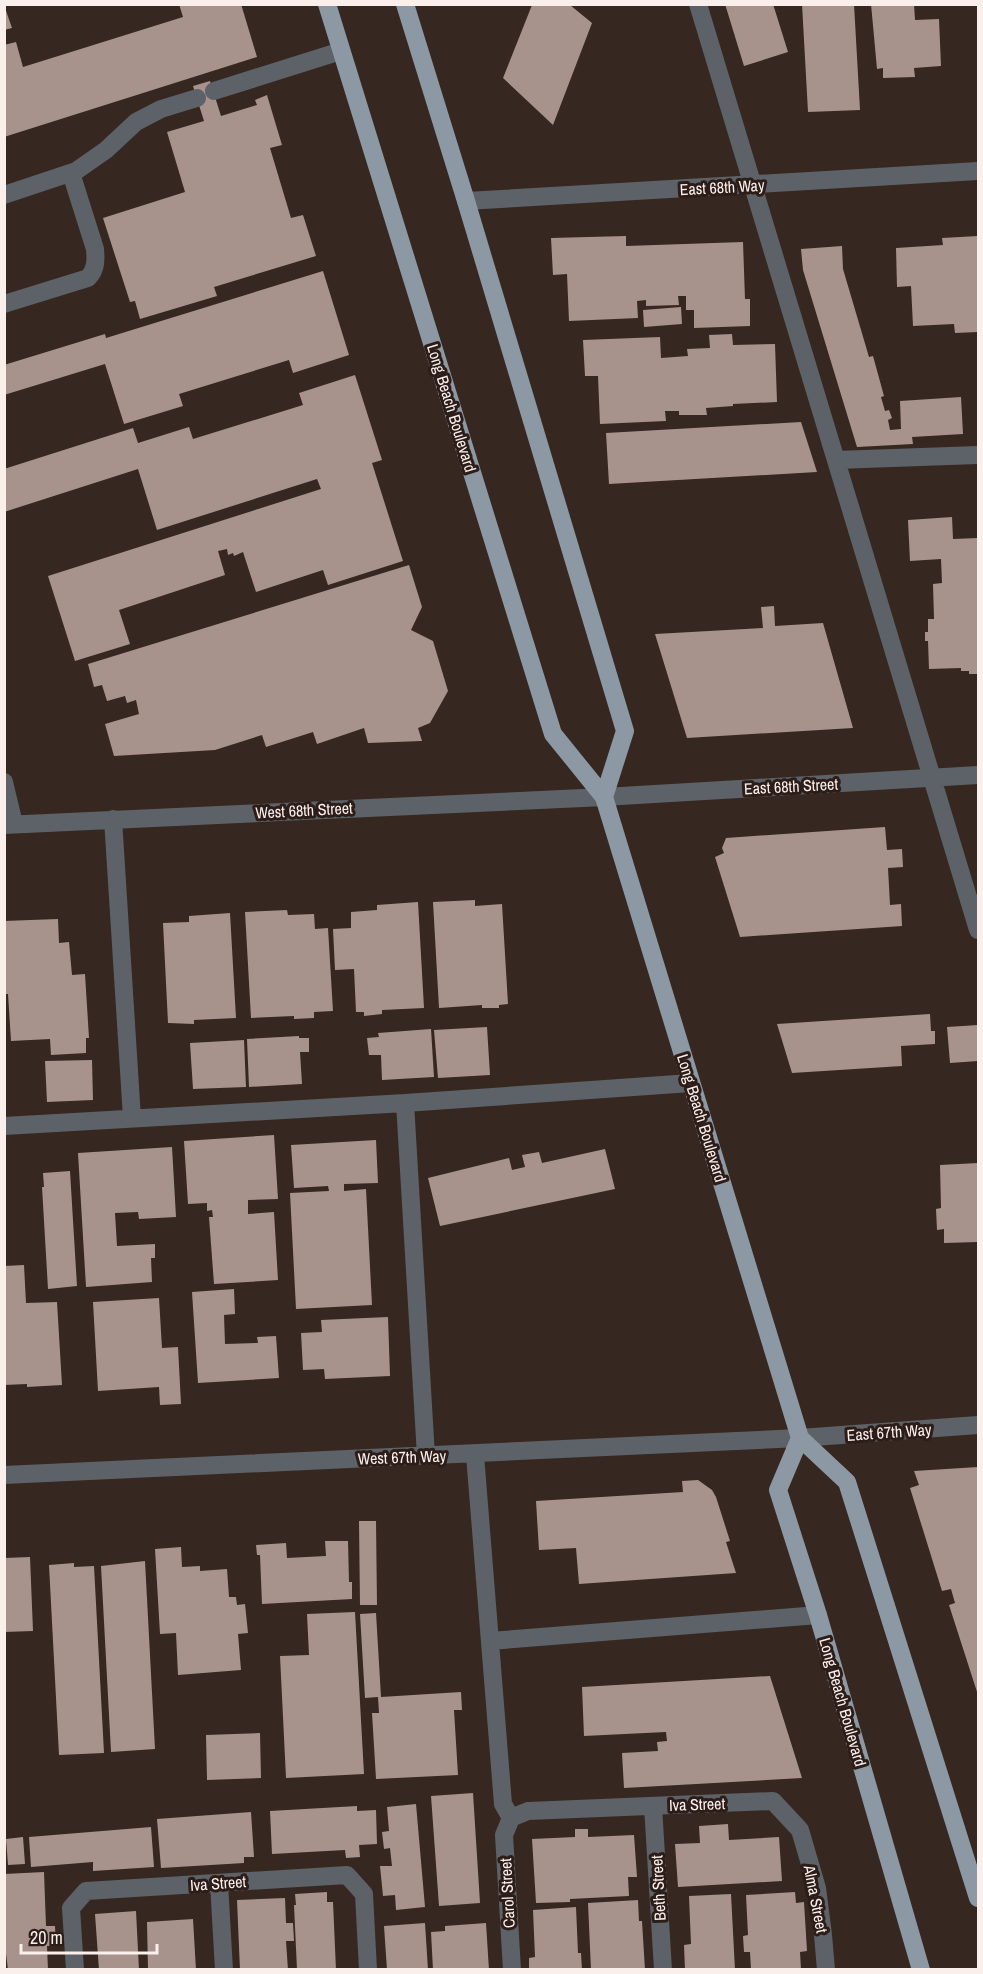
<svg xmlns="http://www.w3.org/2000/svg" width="983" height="1974" font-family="'Archivo Narrow',sans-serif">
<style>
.building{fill:#a7938c}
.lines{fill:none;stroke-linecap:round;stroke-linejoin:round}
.minor{stroke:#5c6267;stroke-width:18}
.major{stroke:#8c98a4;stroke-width:18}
.labels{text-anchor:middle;stroke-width:6;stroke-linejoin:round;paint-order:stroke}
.street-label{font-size:16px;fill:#faefeb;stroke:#2c1d18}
</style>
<rect width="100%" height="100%" fill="#362721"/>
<path class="building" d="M179 4H241L257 57 4 137V45L16 42 23 67 183 17Z
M725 4H773L788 52 744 66Z
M802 4H854L860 110 808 112Z
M871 4H914L915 20 939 19 941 66 914 68 915 77 883 78V68L877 69Z
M4 5 12 28 4 30Z
M532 5H570L592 23 553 125 503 78Z
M210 81 221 116 257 105 255 100 267 95 282 145 270 148 291 218 303 215 316 256 214 287 217 296 140 319 135 301 130 302 103 218 185 192 167 132 204 121 193 86Z
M626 236V246L743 242 745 299H750V326L694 328V310H686V296H678L679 305 646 306V300L637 301 638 318 569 321 567 274 553 275 551 238Z
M978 236V332L955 333 954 324 913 326 911 286 897 287 896 248 943 245 942 238Z
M842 246 843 269 869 357 873 356 884 396 881 397 885 411 889 410 892 418 888 420 890 430 901 429 900 401 961 397 963 434 912 437 913 444 857 447 803 270 801 249Z
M323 271 349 355 293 373 289 360 179 394 183 406 124 424 105 364 4 395V365L105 334 106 338Z
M681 307 682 324 644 327 643 310Z
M732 334 733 345 775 344 777 402 733 404V406L706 408 707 415H679V411H665L666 421 600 424 598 376H585L583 340 660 337 661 358 688 356 687 349 710 348 709 335Z
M355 375 382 460 372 463 403 561 328 585 323 570 256 592 243 552 234 556 233 553 228 555 227 549 218 551 225 575 119 610 130 644 75 661 48 576 321 489 317 479 157 530 138 469 4 512V469L133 428 138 443 189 427 193 439 303 405 299 393Z
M801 422 817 472 609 484 606 433Z
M952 517 953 539 978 538V674H969V671H961V668L929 669 928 641H925V632H928V619H934L933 584 942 583 941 559 910 561 908 520Z
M409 565 422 607 411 630 433 641 448 691 430 723 418 728 422 741 368 743 364 728 317 744 313 732 266 747 262 735 215 750 114 756 105 724 139 714 136 700 127 703 125 696 107 701 102 685 94 687 88 664Z
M774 606 775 626 823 623 853 728 687 738 655 634 763 628 761 607Z
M885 827 887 850 902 849 903 867 888 868 890 905 901 904 902 926 740 937 715 857 724 853 722 848 726 838Z
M475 900V906L502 904 508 1004 499 1005V1008H482V1005L439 1008 433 902Z
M418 902 424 1008 382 1010V1014L364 1016V1012H356L354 969 335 970 333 929 351 928V912L377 910V905Z
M287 910 288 915 314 914 315 929 328 928 333 1011 314 1012V1018L294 1019V1016L251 1018 245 912Z
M230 913 236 1018 194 1020V1024L168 1023 163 923 189 922V916Z
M58 919 59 943 69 942 72 975 85 974 89 1038H86V1053L51 1055 50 1039 11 1041 8 994H4V921Z
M930 1014 931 1031H935V1044L901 1046 902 1066 792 1073 777 1024Z
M978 1025V1061L950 1063 947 1027Z
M487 1027 490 1075 438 1078 434 1030Z
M431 1029 434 1077 382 1080 381 1055H369L367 1038 379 1037 378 1033Z
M299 1036V1038H309V1052H300L302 1084 249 1087 247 1039Z
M244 1040 246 1087 193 1089 190 1043Z
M92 1060 93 1100 47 1102 45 1061Z
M274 1135 278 1199 248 1200V1214L274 1212 278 1280 214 1284 209 1217H213L212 1210 207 1211V1203L188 1204 184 1141Z
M376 1140 378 1183 344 1184V1191L366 1189 372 1305 296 1309 290 1193 329 1191 328 1186 294 1188 291 1145Z
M172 1147 176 1217 139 1219 138 1212 115 1213 117 1246 155 1244V1258H151L152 1282 86 1287 78 1153Z
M605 1149 615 1189 440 1226 428 1178 509 1158 512 1170 525 1167 522 1155 539 1152 542 1163Z
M978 1163V1242L944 1243V1229L937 1230 936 1209 941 1208 940 1165Z
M70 1171 77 1286 48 1289 42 1187H44L43 1173Z
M24 1265 26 1303 57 1302 62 1385 27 1387V1384L4 1385V1266Z
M234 1289 235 1314 224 1315 225 1344 258 1343 257 1337 276 1336 279 1378 198 1383 192 1292Z
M159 1298 162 1348 178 1347 181 1404 160 1405 159 1387 98 1391 93 1302Z
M388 1317 390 1376 325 1379 324 1369 303 1370 301 1333 322 1332 321 1320Z
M978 1467V1695L949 1605 955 1603 951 1589 942 1591 910 1488 919 1485 914 1471Z
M698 1480 712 1490 716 1497 730 1541 726 1542 736 1573 579 1584 576 1548 539 1550 536 1501 683 1492 682 1481Z
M359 1521H376L377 1605H360Z
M325 1541H348L349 1582H352V1599L262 1604 260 1555H257L256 1545 286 1543 287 1558 326 1556Z
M181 1547 182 1567 200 1566V1571L227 1569 229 1597H236L237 1605 245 1604 248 1633 238 1634 241 1670 178 1675 176 1633 160 1634 155 1549Z
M30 1557 33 1631 4 1632V1558Z
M145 1561 155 1749 111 1752 101 1566Z
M74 1563V1567L94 1566 104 1753 59 1755 49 1565Z
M355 1612 364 1774 286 1778 280 1656 309 1655 307 1614Z
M376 1613 381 1697 461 1692 462 1710H454L458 1775 376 1779 372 1713H379L378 1697 365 1698 360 1614Z
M770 1676 802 1778 624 1788 622 1753 658 1751 657 1742 667 1741 666 1732 584 1736 582 1687Z
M260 1733 261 1778 207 1780 206 1735Z
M473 1793 480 1903 439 1906 431 1796Z
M416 1804 425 1907 396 1910 395 1895 383 1896 380 1866H392L390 1848 384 1849 382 1832 389 1831 387 1807Z
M357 1806V1811L376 1810 377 1844 359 1845 360 1857 346 1858 345 1850 272 1854 270 1811Z
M251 1812 254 1857H244V1863L161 1868 157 1819Z
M728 1824 729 1840 779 1837 782 1881 678 1887 675 1844 700 1843 699 1826Z
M151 1827 154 1867 93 1871V1862L31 1867 29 1837Z
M575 1829H588V1837L634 1835 637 1877H628L629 1896 570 1899V1902L536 1903 532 1839 575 1837Z
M23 1837 25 1864 8 1865 6 1839Z
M44 1872 46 1926H55L56 1946H47L48 1970H8L4 1937V1874Z
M327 1892V1902H333L336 1970H297L294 1905H296L295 1894Z
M795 1892 796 1903 804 1902 807 1951 800 1952 801 1970H751L750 1952H744L743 1936 748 1935 746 1895Z
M731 1894 735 1970H685L684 1945 691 1944 689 1896Z
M285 1898 286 1923H293L294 1941H286L288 1970H240L237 1900Z
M638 1900 639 1921H642L645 1970H591L588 1903Z
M576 1907 578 1953H581L582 1970H529V1958L535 1957 533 1910Z
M136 1911 139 1970H99L95 1914Z
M193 1919 196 1970H148L147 1922Z
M425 1923 428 1970H387L384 1926Z
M486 1923 489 1970H433L431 1932 445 1931V1926Z"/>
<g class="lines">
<path class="minor" d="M698 4 978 930
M214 91 341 51
M4 195 76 171 106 150 136 122 161 109 197 98
M466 201 978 171
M4 304 88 278C96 270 96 260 95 249L71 173
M836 460 978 455
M4 782 14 824
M113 819 132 1118
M4 825 604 797 978 775
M405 1103 426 1456
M4 1126 405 1103 691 1083
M475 1455 503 1804 511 1818
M4 1475 800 1438 978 1425
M490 1641 818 1615
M653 1806 663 1970
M511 1818 528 1811 773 1801 800 1830 817 1888 823 1935 826 1970
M511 1818 504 1835 512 1970
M219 1883 224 1970
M75 1970 71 1908 86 1891 347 1875 364 1894 368 1970"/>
<path class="major" d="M327 4 553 734 604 797 800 1438 847 1482 978 1898
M405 4 466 201 625 731 604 797
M800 1438 778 1490 818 1615 921 1970"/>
</g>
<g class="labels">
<g class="street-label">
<text transform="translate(722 187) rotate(-3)" y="6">East 68th Way</text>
<text transform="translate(452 408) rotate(73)" y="6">Long Beach Boulevard</text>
<text transform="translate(791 786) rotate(-3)" y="6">East 68th Street</text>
<text transform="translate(304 810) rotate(-3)" y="6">West 68th Street</text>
<text transform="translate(702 1118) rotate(73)" y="6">Long Beach Boulevard</text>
<text transform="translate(889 1432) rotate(-4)" y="6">East 67th Way</text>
<text transform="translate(402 1457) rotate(-2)" y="6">West 67th Way</text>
<text transform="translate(843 1702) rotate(74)" y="6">Long Beach Boulevard</text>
<text transform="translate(697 1804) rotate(-2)" y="6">Iva Street</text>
<text transform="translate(218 1883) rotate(-4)" y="6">Iva Street</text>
<text transform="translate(658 1888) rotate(-93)" y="6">Beth Street</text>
<text transform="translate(507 1893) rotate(-93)" y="6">Carol Street</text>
<text transform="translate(816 1899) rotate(79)" y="6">Alma Street</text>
</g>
</g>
<rect width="983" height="1974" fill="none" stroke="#faefeb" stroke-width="12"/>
<path d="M21 1944v9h136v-9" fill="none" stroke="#faefeb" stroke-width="3"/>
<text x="30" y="1944" font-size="18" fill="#faefeb" stroke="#2c1d18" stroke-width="4.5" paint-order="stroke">20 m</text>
</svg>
